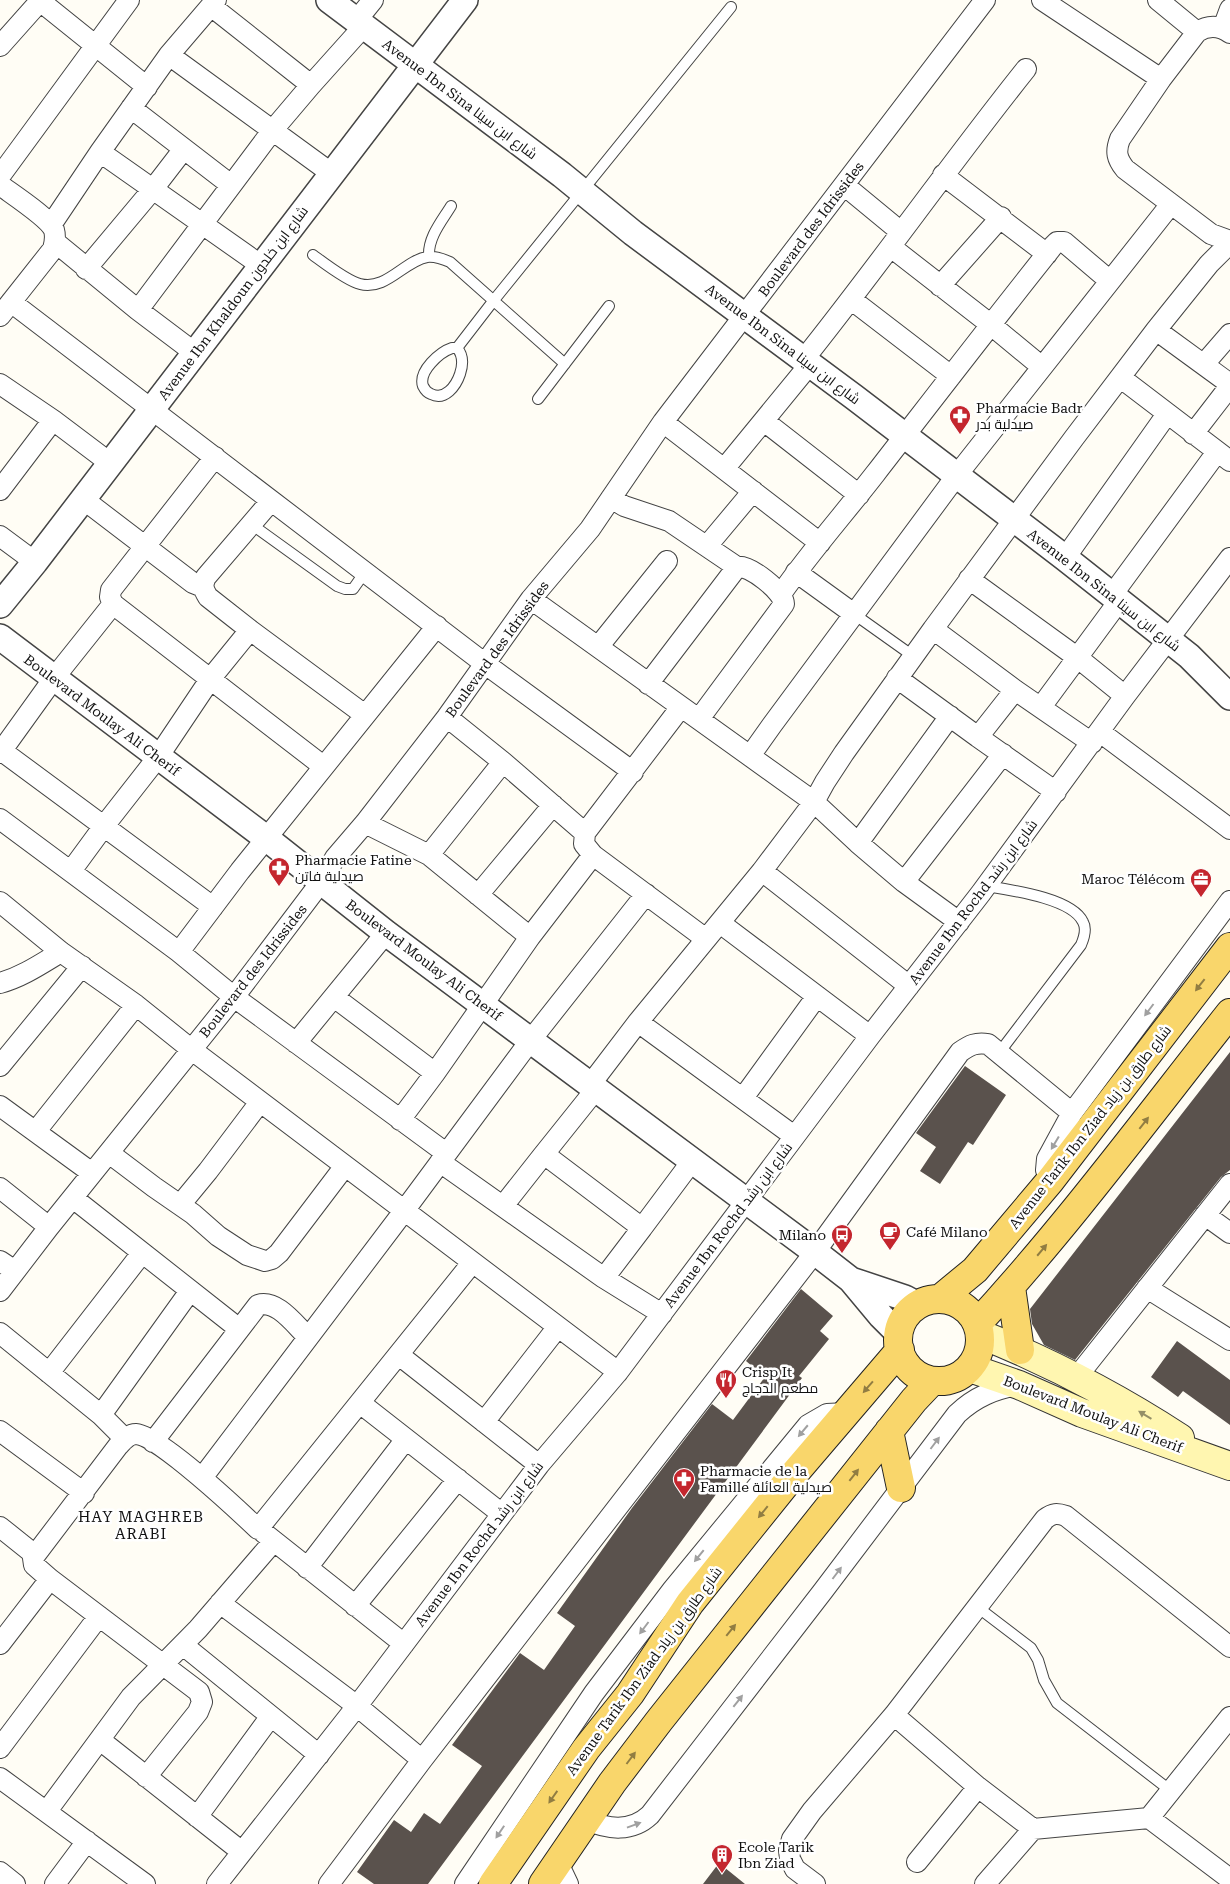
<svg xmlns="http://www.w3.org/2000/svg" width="1230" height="1884" font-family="'Roboto Serif',Cairo,serif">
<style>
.building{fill:#5a524d}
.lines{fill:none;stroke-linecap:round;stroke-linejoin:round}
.service-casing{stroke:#444;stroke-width:12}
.minor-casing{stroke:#444;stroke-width:22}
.tertiary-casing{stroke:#444;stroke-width:28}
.secondary-casing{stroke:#333;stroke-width:30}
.primary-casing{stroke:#222;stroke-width:30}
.service{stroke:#fff;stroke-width:10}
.minor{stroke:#fff;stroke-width:20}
.tertiary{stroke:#fff;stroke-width:25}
.secondary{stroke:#fff6b0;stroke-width:28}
.primary{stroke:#f9d66b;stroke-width:28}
.oneway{fill:#917d42}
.oneway2{fill:#a0a0a0}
.oneway3{fill:#948f68}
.labels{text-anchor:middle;stroke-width:5;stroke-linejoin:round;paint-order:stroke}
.street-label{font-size:14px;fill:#111;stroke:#fff}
.poi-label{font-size:14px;fill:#111;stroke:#fff;text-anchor:start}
.neighbourhood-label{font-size:15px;letter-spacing:1px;fill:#111;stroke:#fff}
</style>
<rect width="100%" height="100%" fill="#fffdf5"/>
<path class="building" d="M1230 1052V1170L1221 1177 1075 1360 1044 1345 1032 1324 1030 1309Z
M965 1066 1006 1095 973 1145 968 1142 940 1184 920 1171 936 1147 916 1133Z
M801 1289 833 1316 820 1331 829 1339 799 1376 802 1378 428 1884H374L357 1872 394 1820 411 1832 424 1813 440 1824 482 1766 452 1745 520 1653 544 1670 575 1626 557 1613 632 1508 712 1404 733 1420 765 1377 746 1361Z
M1177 1341 1230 1380V1425L1183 1391 1178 1397 1151 1377Z
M719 1863 745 1884H703Z"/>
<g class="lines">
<g class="service-casing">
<path id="service" d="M313 255C324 263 347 281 360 284 386 291 404 261 427 257 435 256 443 259 450 262L565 364
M429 256C428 237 442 221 451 206
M452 348H457C464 356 463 365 460 374 456 386 445 401 431 394 428 393 425 390 423 386 418 371 440 352 452 348Z
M457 348 494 300 731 7
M538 399 609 306
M251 524 337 586 345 589H353L365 572
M854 614 913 656
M986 886C1010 890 1072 898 1083 922 1087 929 1084 938 1081 945L999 1053
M976 1606 1031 1648 1038 1660 1044 1680 1057 1703 1171 1791"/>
</g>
<g class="minor-casing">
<path id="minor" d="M1042 0 1161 79
M1158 0 1197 32
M40 1 147 87
M211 6 311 85 363 27
M356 21 373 0
M1223 28 1230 9
M1230 33C1219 25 1208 25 1197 32L1161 79 1120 139C1115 152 1117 159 1125 169L1211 234 1230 241
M0 46 41 0
M169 55 331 173
M131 108 231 185
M100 152 262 266
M943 175 1047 254
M0 176 129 0
M0 185C12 194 49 218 54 230 56 237 55 242 53 249L0 316
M844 185 901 232
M51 225 100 152 169 55 216 0
M55 242 138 310 195 353
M891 247 990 324 1042 367
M86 269 153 189 183 150
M940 286 1001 217
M852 300 951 376
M11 302 484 663 633 772
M138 310 272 131 311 85
M1156 330 1230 384
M804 359C880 264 950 164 1026 69
M1204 364 1230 334
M1121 378 1230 461
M0 384 53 420 110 463
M764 421 859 495
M663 422 820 543
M1193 434 1230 386
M215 457 111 590 110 597 113 604 323 766
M724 469 810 364
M0 490 53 420
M611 498 624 506 669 521 737 567
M83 499 193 583 203 587
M0 536 35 562
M707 546 753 491
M1065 558 1167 414
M796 572 854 614
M969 579 1078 658 1125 696
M781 594C810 552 844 514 875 474 934 398 993 321 1053 246L1057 242H1064L1110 281
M1112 595 1217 452
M531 599 814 802 858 843
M250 630 365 715
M598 647 667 561
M897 678 978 737
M648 684 737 567C749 564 784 592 784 604L699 719
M1015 690 978 737 1056 792
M681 707 585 833 584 844 593 855 706 939
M1041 707 1119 601
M447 717 503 762 585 833
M1100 732 1230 829
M1092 743 1015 690 933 629 1074 438 1156 330 1209 264 1230 243
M2 751 213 907
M0 753 54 678 113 604
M750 756 772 725 957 475 1171 204
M0 819 179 952 234 997 446 1153
M365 823 429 855 530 937
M429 855 503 762
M71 871 104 826 158 757 211 678 250 630 208 597C203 589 202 585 206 577L271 501
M762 871 909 986
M904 882 858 843 950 716
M478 895 553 805
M0 902 61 952 136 1005 192 1050 618 1372
M959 922 904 882 1003 754
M720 923 870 1036
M179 952 240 871 437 626
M0 983C22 977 41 964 61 952
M334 997 435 1073
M638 1022 794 1136
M296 1043 386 933
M0 1066 82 966
M590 1085 638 1022 762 871 814 802 825 782 844 753 933 629
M596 1089 544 1154 642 1228 604 1278 662 1314
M743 1098 817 996
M0 1106 92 1173
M400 1120 435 1073 530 937 593 855
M36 1131 136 1005
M109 1153 154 1187 193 1214 218 1236 247 1255 265 1261 272 1259 279 1253 345 1166
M440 1162 604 1278
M1050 1181 1046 1170 1047 1159 1072 1113 1230 901
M0 1188 49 1227
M73 1198 238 1328
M180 1205 208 1171 260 1102
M503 1206 544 1154
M1205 1215 1230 1233
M642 1228 692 1161
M0 1261 15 1271
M1147 1288 1230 1340
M0 1291 49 1227 234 997 321 882 335 858 365 823 447 717 531 599 590 529 663 422 985 0
M0 1333 101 1415
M399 1355 539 1465
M49 1373 142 1253
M1076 1378 1230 1184
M360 1403 502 1514
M484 1422 557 1328
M0 1431 84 1493
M125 1439 101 1415 190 1291
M153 1442 258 1305C277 1299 295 1325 308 1337
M202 1478 404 1211 530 1041 646 894
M0 1527 35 1555
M264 1533 404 1644
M307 1568 406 1439
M220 1603 357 1706 422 1760
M355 1606 458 1479
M0 1644 50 1579
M183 1645 319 1755
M894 1715 978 1787 1033 1829 1149 1818 1230 1879
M100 1740 242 1852
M0 1748 99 1616
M146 1777 198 1712 202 1702 199 1692 50 1579 34 1565 33 1558 118 1446C123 1441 128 1434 136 1434 158 1435 239 1511 258 1529L472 1263
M0 1778 145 1884
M47 1811 131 1697 198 1629 273 1542
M197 1817 271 1716
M1149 1818 1230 1717
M587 1820C609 1830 632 1832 650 1815L823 1591 957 1414C975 1397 994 1389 1019 1385
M917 1862 978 1787
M558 1863 568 1884
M0 1872 15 1884
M55 1884 87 1841
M217 1884 357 1706 539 1465 618 1372 870 1036 981 893 1125 696 1230 558
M329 1884 422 1760 815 1252 960 1052C970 1045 976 1042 988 1044L1072 1113
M465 1884 594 1693 673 1589 808 1425 827 1414 846 1413
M815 1884 795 1869 790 1859 789 1850 792 1839 812 1811 894 1715 1045 1519C1053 1513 1057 1513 1066 1516L1230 1647
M985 1884 1033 1829"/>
</g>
<g class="tertiary-casing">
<path id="tertiary" d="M329 0 562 175 633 233 854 397 1065 558 1189 656 1230 697
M0 605 35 562 465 0
M0 637 266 838 386 933 815 1252 851 1280 881 1316 899 1334
M851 1280 905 1298 918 1305"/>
</g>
<g class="secondary-casing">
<path id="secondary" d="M980 1334C1050 1362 1117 1397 1180 1438
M970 1368 1019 1385 1082 1413 1230 1466"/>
</g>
<g class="primary-casing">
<path id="primary" d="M1011 1287 1020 1350
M941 1298 975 1270 1050 1181 1230 947
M898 1340a41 41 0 1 1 82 0a41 41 0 1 1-82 0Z
M977 1324C1067 1226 1147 1118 1230 1013
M889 1431 901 1488
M493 1884 586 1749 630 1694 690 1603 788 1481 900 1350
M543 1884 612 1783 659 1721 914 1400 932 1381"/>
</g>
<use href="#service" class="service"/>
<use href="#minor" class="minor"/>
<use href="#tertiary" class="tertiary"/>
<use href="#secondary" class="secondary"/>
<use href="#primary" class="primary"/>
</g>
<defs><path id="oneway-solid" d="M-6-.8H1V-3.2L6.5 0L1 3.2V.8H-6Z" transform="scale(1.25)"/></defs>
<g class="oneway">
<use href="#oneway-solid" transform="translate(1200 985) rotate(128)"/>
<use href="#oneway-solid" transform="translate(1144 1123) rotate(-52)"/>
<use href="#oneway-solid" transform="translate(1042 1250) rotate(-50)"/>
<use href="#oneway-solid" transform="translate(868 1387) rotate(131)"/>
<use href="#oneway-solid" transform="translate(854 1475) rotate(-52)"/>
<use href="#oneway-solid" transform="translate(763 1512) rotate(129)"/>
<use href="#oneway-solid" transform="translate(731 1630) rotate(-51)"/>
<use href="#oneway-solid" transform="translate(631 1758) rotate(-53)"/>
<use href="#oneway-solid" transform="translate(553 1797) rotate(125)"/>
</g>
<g class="oneway2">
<use href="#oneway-solid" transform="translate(1149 1010) rotate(127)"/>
<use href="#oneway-solid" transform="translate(1055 1143) rotate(121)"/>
<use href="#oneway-solid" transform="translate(803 1431) rotate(130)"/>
<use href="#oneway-solid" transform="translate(935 1443) rotate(-53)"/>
<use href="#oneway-solid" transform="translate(699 1556) rotate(129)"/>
<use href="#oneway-solid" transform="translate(837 1573) rotate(-53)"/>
<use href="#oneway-solid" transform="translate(644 1628) rotate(127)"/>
<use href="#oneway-solid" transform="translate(738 1701) rotate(-52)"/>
<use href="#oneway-solid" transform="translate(634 1825) rotate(-20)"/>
<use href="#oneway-solid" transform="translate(500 1832) rotate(124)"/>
</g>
<use class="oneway3" href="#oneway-solid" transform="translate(1145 1415) rotate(-149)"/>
<defs>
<g id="pharmacy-pin" transform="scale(1.125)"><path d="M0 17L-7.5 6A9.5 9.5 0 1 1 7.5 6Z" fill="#c4262e" stroke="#fff"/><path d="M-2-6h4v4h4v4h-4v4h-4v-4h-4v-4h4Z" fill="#fff"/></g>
<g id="office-pin" transform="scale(1.125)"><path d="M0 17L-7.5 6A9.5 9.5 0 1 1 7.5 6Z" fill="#c4262e" stroke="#fff"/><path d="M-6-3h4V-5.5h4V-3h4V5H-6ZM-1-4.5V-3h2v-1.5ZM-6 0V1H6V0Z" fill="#fff"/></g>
<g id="cafe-pin" transform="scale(1.125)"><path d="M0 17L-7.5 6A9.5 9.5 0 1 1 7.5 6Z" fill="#c4262e" stroke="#fff"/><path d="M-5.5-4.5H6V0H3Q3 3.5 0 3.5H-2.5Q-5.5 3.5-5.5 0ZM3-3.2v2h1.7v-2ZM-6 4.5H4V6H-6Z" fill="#fff"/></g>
<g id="bus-pin" transform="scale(1.125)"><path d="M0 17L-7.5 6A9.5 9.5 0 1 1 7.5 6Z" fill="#c4262e" stroke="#fff"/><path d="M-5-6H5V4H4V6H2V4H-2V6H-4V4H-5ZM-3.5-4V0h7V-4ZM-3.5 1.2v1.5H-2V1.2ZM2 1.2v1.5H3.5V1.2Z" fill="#fff"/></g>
<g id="restaurant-pin" transform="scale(1.125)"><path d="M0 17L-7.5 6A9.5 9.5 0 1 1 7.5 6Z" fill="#c4262e" stroke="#fff"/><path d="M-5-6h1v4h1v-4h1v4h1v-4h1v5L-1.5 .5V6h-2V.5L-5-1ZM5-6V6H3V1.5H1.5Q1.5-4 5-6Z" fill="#fff"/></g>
<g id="building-pin" transform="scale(1.125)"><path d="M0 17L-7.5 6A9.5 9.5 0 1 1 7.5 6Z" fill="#c4262e" stroke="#fff"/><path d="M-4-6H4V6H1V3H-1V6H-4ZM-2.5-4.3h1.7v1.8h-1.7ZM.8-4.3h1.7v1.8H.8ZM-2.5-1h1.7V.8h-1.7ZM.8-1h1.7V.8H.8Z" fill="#fff"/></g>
</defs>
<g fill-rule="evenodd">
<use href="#pharmacy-pin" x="960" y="416"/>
<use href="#pharmacy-pin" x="279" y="868"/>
<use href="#office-pin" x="1201" y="879"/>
<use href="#cafe-pin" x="890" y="1232"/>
<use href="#bus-pin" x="842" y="1235"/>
<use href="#restaurant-pin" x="726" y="1380"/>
<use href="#pharmacy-pin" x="684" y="1479"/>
<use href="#building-pin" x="722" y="1855"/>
</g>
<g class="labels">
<g class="street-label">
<text transform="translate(460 99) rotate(37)" y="5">Avenue Ibn Sina شارع ابن سينا</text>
<text transform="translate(811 229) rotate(-53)" y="5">Boulevard des Idrissides</text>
<text transform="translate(233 303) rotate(-53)" y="5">Avenue Ibn Khaldoun شارع ابن خلدون</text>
<text transform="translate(783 344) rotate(37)" y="5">Avenue Ibn Sina شارع ابن سينا</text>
<text transform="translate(1104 590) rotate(38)" y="5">Avenue Ibn Sina شارع ابن سينا</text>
<text transform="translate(497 649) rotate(-54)" y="5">Boulevard des Idrissides</text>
<text transform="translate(102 715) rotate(37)" y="5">Boulevard Moulay Ali Cherif</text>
<text transform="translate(973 902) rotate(-53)" y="5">Avenue Ibn Rochd شارع ابن رشد</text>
<text transform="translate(424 960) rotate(37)" y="5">Boulevard Moulay Ali Cherif</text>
<text transform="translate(253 971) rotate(-52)" y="5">Boulevard des Idrissides</text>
<text transform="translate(1090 1127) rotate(-52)" y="5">Avenue Tarik Ibn Ziad شارع طارق بن زياد</text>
<text transform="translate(728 1225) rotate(-53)" y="5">Avenue Ibn Rochd شارع ابن رشد</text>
<text transform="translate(1093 1414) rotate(21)" y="5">Boulevard Moulay Ali Cherif</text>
<text transform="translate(479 1544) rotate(-53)" y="5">Avenue Ibn Rochd شارع ابن رشد</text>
<text transform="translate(644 1671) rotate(-54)" y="5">Avenue Tarik Ibn Ziad شارع طارق بن زياد</text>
</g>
<g class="poi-label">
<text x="976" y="413">Pharmacie Badr<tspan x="976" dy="16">صيدلية بدر</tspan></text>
<text x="295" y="865">Pharmacie Fatine<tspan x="295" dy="16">صيدلية فاتن</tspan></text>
<text x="1185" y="884" text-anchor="end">Maroc Télécom</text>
<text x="906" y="1237">Café Milano</text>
<text x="826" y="1240" text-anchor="end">Milano</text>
<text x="742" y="1377">Crisp It<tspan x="742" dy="16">مطعم الدجاج</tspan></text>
<text x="700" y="1476">Pharmacie de la<tspan x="700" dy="16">Famille صيدلية العائلة</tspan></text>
<text x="738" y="1852">Ecole Tarik<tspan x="738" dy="16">Ibn Ziad</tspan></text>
</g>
<g class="neighbourhood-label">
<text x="141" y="1522">HAY MAGHREB<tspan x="141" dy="17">ARABI</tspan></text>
</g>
</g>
</svg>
